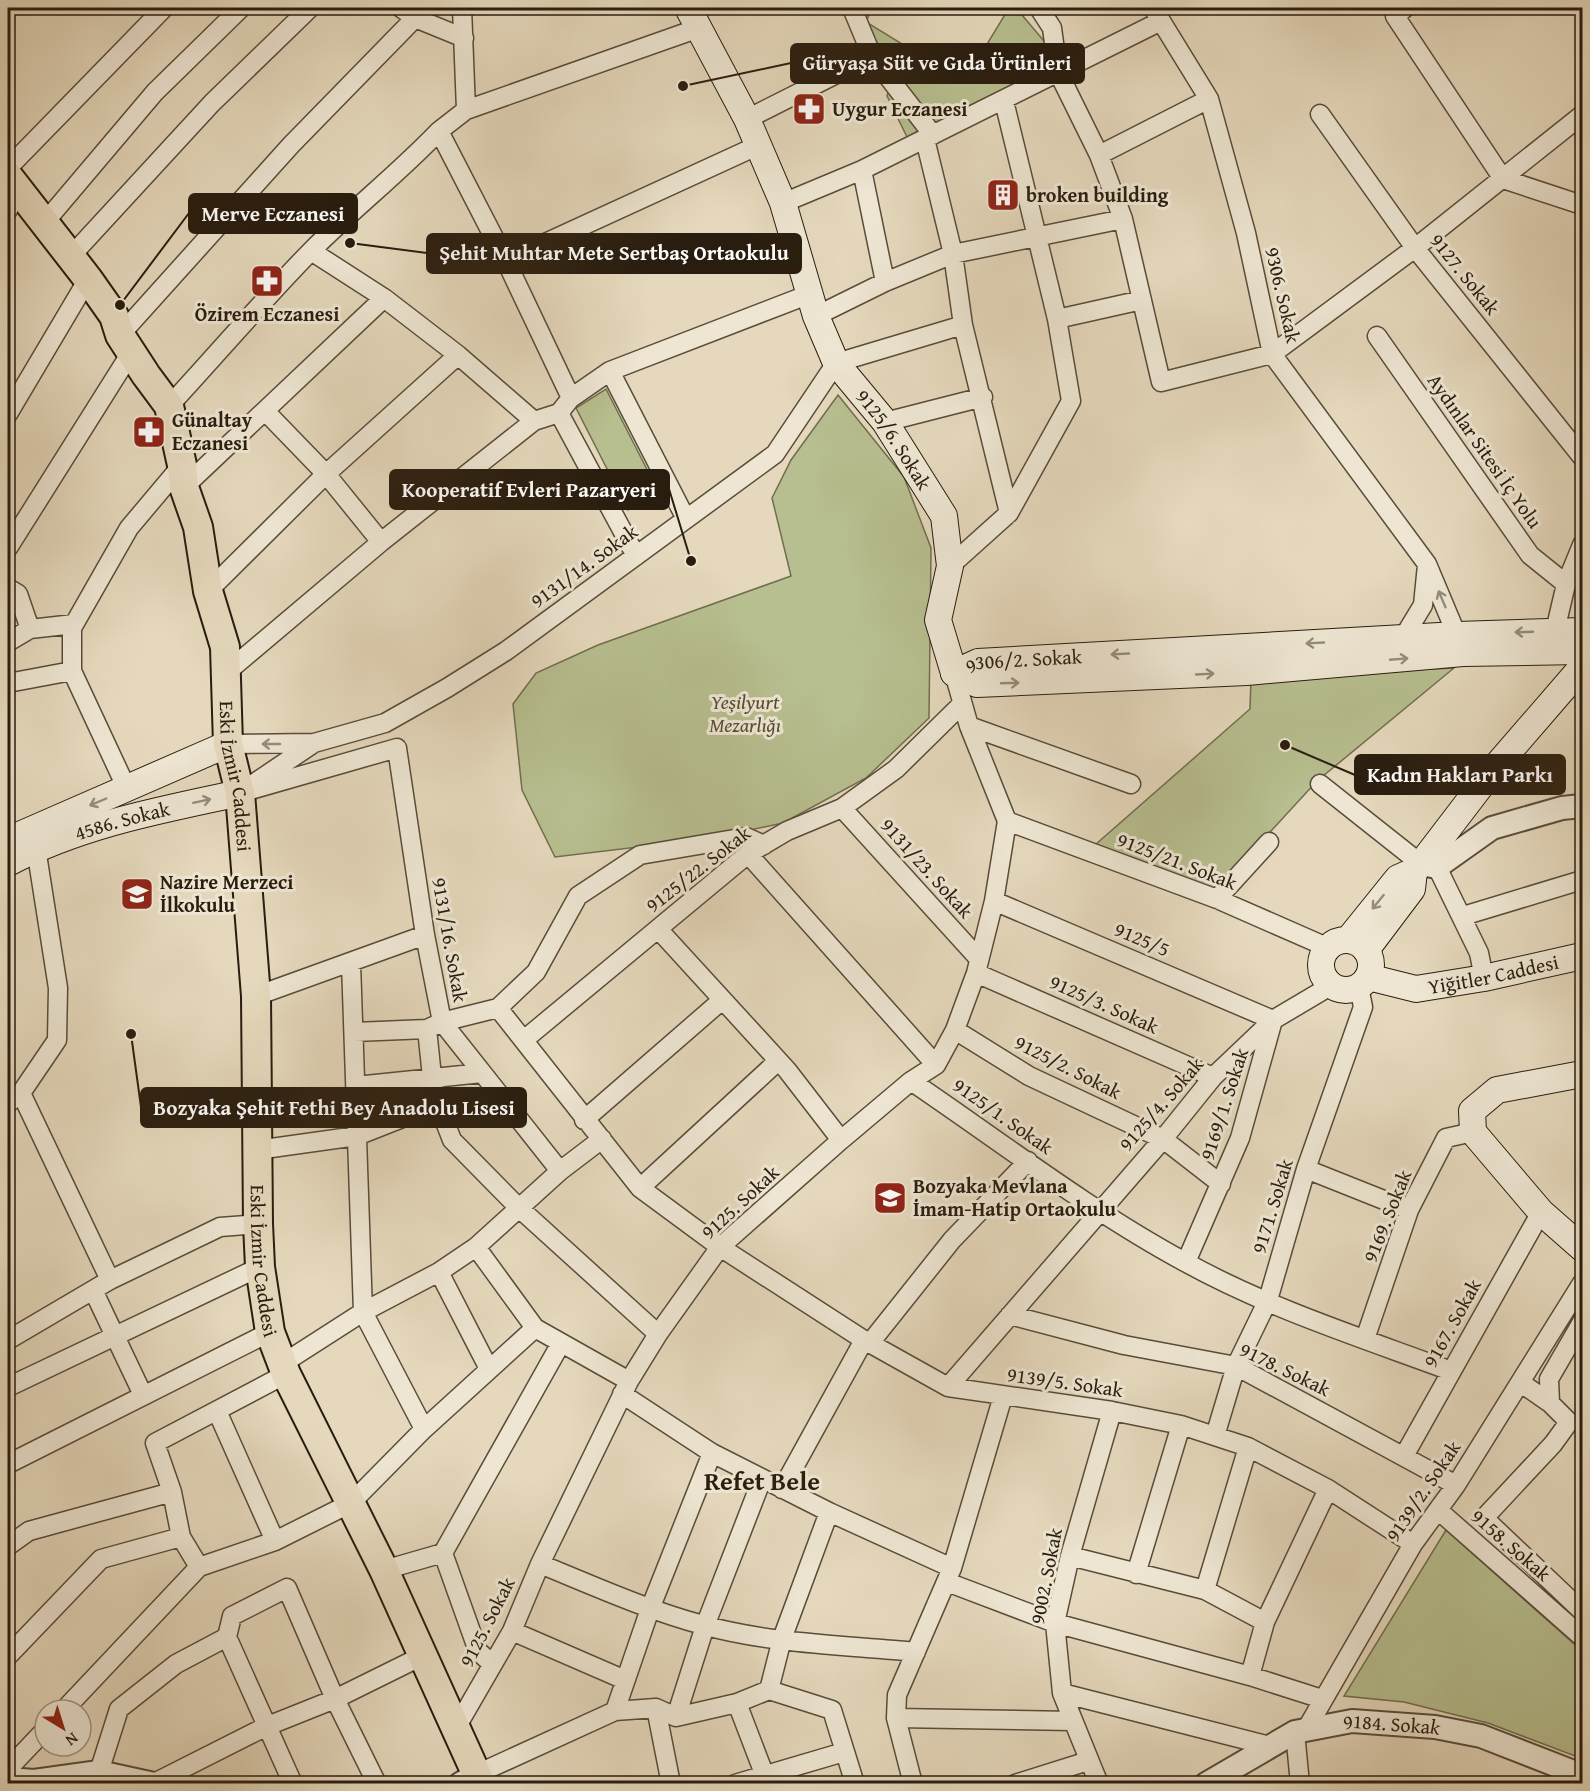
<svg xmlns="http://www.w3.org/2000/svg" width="1590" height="1791" font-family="'Gentium Book Plus',serif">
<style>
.green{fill:#b7be8f;stroke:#706e4f;stroke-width:1.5}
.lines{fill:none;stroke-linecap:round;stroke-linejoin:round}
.minor-casing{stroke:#584c3a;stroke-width:21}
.tertiary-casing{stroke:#584c3a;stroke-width:26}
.secondary-casing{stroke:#291d0f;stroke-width:28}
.primary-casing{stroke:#291d0f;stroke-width:32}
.minor{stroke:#eee6d3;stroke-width:18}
.tertiary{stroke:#eee6d3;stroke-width:22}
.secondary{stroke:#eee6d3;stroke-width:26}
.primary{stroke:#e5d8bc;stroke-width:28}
.oneway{stroke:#958c7b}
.labels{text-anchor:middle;stroke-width:6;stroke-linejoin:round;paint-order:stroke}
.poi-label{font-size:20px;font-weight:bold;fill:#291d0f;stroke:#eee6d3;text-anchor:start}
.street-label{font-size:20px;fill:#291d0f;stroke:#eee6d3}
.park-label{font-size:20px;font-style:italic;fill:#544d35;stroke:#eee6d3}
.district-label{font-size:26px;font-weight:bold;fill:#291d0f;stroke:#eee6d3}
.leader{fill:none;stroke:#291d0f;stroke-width:2}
.callout-dot{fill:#291d0f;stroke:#eee6d3;stroke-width:2}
.callout{fill:#291d0f;stroke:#291d0f;stroke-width:2}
.callout-label{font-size:21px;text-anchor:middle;font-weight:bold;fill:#fff}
</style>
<rect width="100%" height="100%" fill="#e5d8bc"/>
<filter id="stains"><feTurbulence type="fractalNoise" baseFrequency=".00333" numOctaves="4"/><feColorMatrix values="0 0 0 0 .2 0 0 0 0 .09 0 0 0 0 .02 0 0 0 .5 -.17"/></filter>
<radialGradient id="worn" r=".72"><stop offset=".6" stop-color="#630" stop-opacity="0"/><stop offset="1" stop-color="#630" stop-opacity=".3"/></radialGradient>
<path class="green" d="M861 8H872L866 22 964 82 1009 8H1016L1056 55 1058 69 908 139 887 96 898 59 867 35Z
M606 389 658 491 628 510 576 408Z
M838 395 904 477 931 548 929 718 866 778 783 823 713 838 555 857 522 790 513 704 536 673 598 645 791 576 772 498 791 460Z
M1454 668 1317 781 1215 892 1095 845 1250 709 1251 677Z
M1446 1530 1582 1651V1751L1575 1756 1488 1723 1404 1702 1344 1696Z"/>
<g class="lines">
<g class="minor-casing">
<path id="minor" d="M401 8 415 18 464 38
M462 8 466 110 439 131 506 261 571 398 559 413 534 421
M852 8 872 56 933 135
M1039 8 1052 28 1058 72 1099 155 1123 219 1161 382 1272 354 1415 248 1582 115
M1153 8 1209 99 1246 233 1272 354 1427 564 1461 645
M1405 8 1395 16 1503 179 1582 205
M466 110 699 28
M1320 114 1415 248 1582 457
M747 119 872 56
M925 139 953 254 963 325 1009 513
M1099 155 1209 99
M8 168 164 8
M862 170 885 282
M783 203 862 170 1161 21
M8 210 17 188
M45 222 155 92 241 8
M71 256 212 103 310 8
M506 261 759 145
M816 316 885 282 953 254 1123 219
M1057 319 1142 300
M120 335 291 145 415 18
M1377 336 1530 555 1566 584
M610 371 686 519
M571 398 610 371 810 294
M169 406C217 354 263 300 312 250 353 209 399 173 439 131
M266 412 326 474 381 542
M559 413 636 556
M8 414 88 279
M885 422 983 397
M184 487 384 298
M8 548 132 351
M950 566 1009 513 1071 401 1057 319 1004 101
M8 588 18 594 30 629
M208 591 326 474 458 355
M1555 631 1566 584 1582 545
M1403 638 1423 605 1427 565
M8 642 30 629 74 624
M227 672 381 542 534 421 458 355 384 298 311 251
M954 673 969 726 1131 784
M8 683 72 671
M228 744 314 743 385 723 447 688 506 651 775 454 836 363 963 325
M253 784 314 743
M1320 784 1421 864
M127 789 72 671V628L129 528 182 465
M240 793 397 748 425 935 442 1022 560 1171
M842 808 979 959
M1007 821 1217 899 1329 948
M748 854 936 1065
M1437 867 1479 953 1484 978
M1217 899 1269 842
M1463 916 1582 880
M658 929 787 1070 841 1140
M351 963 363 1312 424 1429
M976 973 1213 1077
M256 996 425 935
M498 1008 640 1188 720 1247 864 1340 948 1387 1112 1411 1181 1425 1248 1447 1328 1489 1413 1544
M427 1029 432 1077 438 1104 452 1140 518 1207 658 1334
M955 1030 1029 1076 1163 1139 1221 1184
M355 1032 427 1029 442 1022 498 1008 536 972 578 896 640 855 746 837 764 845
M525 1039 748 854 787 831 842 808 896 769 962 704
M911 1081C1001 1142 1089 1210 1185 1262 1268 1308 1362 1338 1451 1371
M356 1086 482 1073
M21 1093 110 1280
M8 1103 21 1093 57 1040 58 988 36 848
M584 1120 721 1001
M257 1150 357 1136 438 1104
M1306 1169 1409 1210
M640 1188 778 1061
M476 1247 535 1328 629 1381
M1186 1262 1240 1138 1273 1020 1332 985
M439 1272 489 1369
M94 1292 143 1395
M1010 1315 1124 1345 1236 1366 1456 1485
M1365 1339 1409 1210 1446 1138 1473 1132
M8 1340 110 1280 220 1227 258 1224
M870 1343 952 1240 1028 1161
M282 1364 363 1312 439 1272 476 1247 560 1171 602 1139
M1521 1383 1550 1403 1569 1422 1553 1444 1484 1518 1582 1611
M8 1387 260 1267
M948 1387 1163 1139 1213 1077 1273 1020 994 901
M622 1394 712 1453 829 1512
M1550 1403 1549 1379 1582 1322
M217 1411 275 1541
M1215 1436 1236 1366 1268 1300 1306 1169 1363 1007 1359 987
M1404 1456 1541 1212
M8 1464 270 1332
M782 1489 864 1340
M1438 1510 1582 1637
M181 1537 172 1492 155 1443 286 1374
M8 1546 29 1531 172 1492
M443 1553 478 1651 492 1664
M1070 1556 1205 1590 1265 1622
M540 1564C594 1586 647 1610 703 1625 771 1644 845 1645 916 1652
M384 1570 443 1553 561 1343
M1136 1574 1181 1425
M947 1582 1055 1623 1250 1676 1322 1699
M1205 1590 1248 1447
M512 1631 625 1680
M227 1637 293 1784
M8 1656 101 1559 181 1537 199 1567
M1250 1676 1265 1622 1328 1489
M769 1690 832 1710 855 1784
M1062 1693 1270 1746
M737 1703 768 1784
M656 1708 671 1784
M64 1710 199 1567 275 1541 351 1503 424 1429 535 1328
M615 1711 650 1609 712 1453
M676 1717 705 1626 762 1479
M896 1718 1072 1721
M456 1728 512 1631 540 1564 629 1381 658 1334 720 1247 841 1140 911 1081 936 1065 955 1030 976 973 994 901 1007 821 969 726
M1307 1728 1413 1544 1456 1485 1582 1283
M1295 1732 1300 1784
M8 1769 45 1730
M99 1772 119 1709 176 1664 227 1637 232 1616 287 1588 335 1699 377 1784
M477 1774 615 1711 656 1708 676 1717 737 1703 769 1690 782 1639 829 1512 952 1568
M154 1783 265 1727 335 1699 422 1656
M735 1784 844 1752
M913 1784 896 1718 897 1695 952 1568 1003 1396
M1015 1784 1088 1761
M1099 1784 1062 1693 1055 1623 1070 1556 1112 1411"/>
</g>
<g class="tertiary-casing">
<g id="tertiary">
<path d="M1421 864 1437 867 1492 828 1562 808 1582 806"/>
<path d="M8 1779 34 1781 99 1772 154 1784"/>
<path d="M460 1784 477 1774"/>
<path id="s1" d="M1206 1784 1295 1732 1352 1721 1435 1727 1481 1736 1571 1771 1582 1778"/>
</g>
</g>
<g class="secondary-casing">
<g id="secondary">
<path id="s2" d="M688 8 747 119 783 203 816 316 836 363 885 422 944 516 950 566 938 620 954 673"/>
<path d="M954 673 977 684 1247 672 1463 653 1582 651"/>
<path id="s3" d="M954 673 978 662 1457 635 1582 631"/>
<path d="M8 840 228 744"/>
<path id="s4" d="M8 863C80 825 160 810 240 793"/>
<path d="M1348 940 1398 878 1414 871 1421 864 1492 771 1582 667"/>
<circle cx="1346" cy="965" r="25"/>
<path d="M1366 950 1412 889 1414 871"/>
<path id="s5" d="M1368 977 1416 989 1484 978 1582 956"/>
<path d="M1582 1074 1497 1090 1472 1111 1473 1132 1541 1212 1582 1248"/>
</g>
</g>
<g class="primary-casing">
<g id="primary">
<path id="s6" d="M8 176 88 279 114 316 120 335 146 375 169 406 182 465 184 487 198 527 208 591 225 647 228 744 240 793 256 996 258 1224 260 1267 270 1332 286 1374 384 1570 481 1784"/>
</g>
</g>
<use href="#minor" class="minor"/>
<use href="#tertiary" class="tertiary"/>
<use href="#secondary" class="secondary"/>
<use href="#primary" class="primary"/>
</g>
<defs><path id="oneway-shaft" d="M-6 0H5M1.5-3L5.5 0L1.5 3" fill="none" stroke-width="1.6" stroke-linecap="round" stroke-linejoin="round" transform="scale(1.5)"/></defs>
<g class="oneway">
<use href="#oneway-shaft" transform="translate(1442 599) rotate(-113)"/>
<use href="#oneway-shaft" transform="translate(1524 632) rotate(178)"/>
<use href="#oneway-shaft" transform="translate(1315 643) rotate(177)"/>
<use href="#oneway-shaft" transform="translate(1120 654) rotate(177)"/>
<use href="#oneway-shaft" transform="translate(1399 659) rotate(-5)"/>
<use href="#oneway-shaft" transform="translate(1205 674) rotate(-3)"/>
<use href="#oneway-shaft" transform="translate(1010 683) rotate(-2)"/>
<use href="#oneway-shaft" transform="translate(271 744) rotate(180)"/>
<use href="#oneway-shaft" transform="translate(202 801) rotate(-12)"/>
<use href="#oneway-shaft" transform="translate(98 802) rotate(157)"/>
<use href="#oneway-shaft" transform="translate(1378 902) rotate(129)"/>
</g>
<defs>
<g id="pharmacy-square" transform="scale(1.725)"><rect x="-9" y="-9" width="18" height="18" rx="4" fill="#8f2418" stroke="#eee6d3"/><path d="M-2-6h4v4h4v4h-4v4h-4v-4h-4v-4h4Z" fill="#fff"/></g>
<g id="building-square" transform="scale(1.725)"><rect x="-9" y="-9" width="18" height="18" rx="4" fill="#8f2418" stroke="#eee6d3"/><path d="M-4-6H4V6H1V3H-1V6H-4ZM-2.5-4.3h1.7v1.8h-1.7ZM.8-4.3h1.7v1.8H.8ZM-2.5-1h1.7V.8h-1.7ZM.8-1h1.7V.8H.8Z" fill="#fff"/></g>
<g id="school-square" transform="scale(1.725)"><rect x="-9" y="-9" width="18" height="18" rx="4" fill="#8f2418" stroke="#eee6d3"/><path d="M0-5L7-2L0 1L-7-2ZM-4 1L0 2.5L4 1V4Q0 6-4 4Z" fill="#fff"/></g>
</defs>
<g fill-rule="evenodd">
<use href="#pharmacy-square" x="809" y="109"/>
<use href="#building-square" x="1003" y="195"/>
<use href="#pharmacy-square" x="267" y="281"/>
<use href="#pharmacy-square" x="149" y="432"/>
<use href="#school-square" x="137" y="894"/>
<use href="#school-square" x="890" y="1198"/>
</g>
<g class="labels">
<g class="poi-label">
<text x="832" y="116">Uygur Eczanesi</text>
<text x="1026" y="202">broken building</text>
<text x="267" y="321" text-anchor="middle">Özirem Eczanesi</text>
<text x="172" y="427">Günaltay<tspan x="172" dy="23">Eczanesi</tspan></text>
<text x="160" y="889">Nazire Merzeci<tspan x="160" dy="23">İlkokulu</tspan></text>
<text x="913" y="1193">Bozyaka Mevlana<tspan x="913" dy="23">İmam-Hatip Ortaokulu</tspan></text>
</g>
<g class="street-label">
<text transform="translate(1465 274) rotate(51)" y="7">9127. Sokak</text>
<text transform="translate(1283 295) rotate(77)" y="7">9306. Sokak</text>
<text dy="7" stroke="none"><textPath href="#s2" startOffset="482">9125/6. Sokak</textPath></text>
<text transform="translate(1485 451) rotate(55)" y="7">Aydınlar Sitesi İç Yolu</text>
<text transform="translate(584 566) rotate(-36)" y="7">9131/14. Sokak</text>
<text dy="7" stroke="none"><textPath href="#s3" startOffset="72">9306/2. Sokak</textPath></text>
<text dy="7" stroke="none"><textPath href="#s6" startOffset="660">Eski İzmir Caddesi</textPath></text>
<text dy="7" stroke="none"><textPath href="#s4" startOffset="122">4586. Sokak</textPath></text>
<text transform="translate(1177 861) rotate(21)" y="7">9125/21. Sokak</text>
<text transform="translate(927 868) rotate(48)" y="7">9131/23. Sokak</text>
<text transform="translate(698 869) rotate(-38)" y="7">9125/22. Sokak</text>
<text transform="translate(1142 939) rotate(23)" y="7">9125/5</text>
<text transform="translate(450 940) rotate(80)" y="7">9131/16. Sokak</text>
<text dy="7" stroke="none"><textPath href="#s5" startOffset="128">Yiğitler Caddesi</textPath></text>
<text transform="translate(1104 1004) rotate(24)" y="7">9125/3. Sokak</text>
<text transform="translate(1068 1067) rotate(27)" y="7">9125/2. Sokak</text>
<text transform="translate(1161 1104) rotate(-49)" y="7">9125/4. Sokak</text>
<text transform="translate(1224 1104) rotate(-72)" y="7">9169/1. Sokak</text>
<text transform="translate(1003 1116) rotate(35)" y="7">9125/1. Sokak</text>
<text transform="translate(740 1202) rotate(-43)" y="7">9125. Sokak</text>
<text transform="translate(1272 1206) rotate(-73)" y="7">9171. Sokak</text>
<text transform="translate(1387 1216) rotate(-68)" y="7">9169. Sokak</text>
<text dy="7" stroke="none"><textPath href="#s6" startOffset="1146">Eski İzmir Caddesi</textPath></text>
<text transform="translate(1452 1323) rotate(-61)" y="7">9167. Sokak</text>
<text transform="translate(1285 1369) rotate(26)" y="7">9178. Sokak</text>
<text transform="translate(1065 1382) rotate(8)" y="7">9139/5. Sokak</text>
<text transform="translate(1423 1491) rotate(-56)" y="7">9139/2. Sokak</text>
<text transform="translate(1511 1545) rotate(41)" y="7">9158. Sokak</text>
<text transform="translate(1046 1576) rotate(-79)" y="7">9002. Sokak</text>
<text transform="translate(487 1622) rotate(-63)" y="7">9125. Sokak</text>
<text dy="7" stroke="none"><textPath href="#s1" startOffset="201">9184. Sokak</textPath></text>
</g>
<g class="park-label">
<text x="745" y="709">Yeşilyurt<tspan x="745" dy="23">Mezarlığı</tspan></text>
</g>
<g class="district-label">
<text x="762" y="1490">Refet Bele</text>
</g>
</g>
<path class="leader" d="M683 86L791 63M120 305L189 213M350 243L427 253M691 561L669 489M1285 745L1355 775M131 1034L141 1107"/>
<g class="callout-dot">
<circle cx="683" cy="86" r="6"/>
<circle cx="120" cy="305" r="6"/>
<circle cx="350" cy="243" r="6"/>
<circle cx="691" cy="561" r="6"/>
<circle cx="1285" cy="745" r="6"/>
<circle cx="131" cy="1034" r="6"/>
</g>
<g class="callout">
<rect x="791" y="44" width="293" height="39" rx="6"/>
<rect x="189" y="194" width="168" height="39" rx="6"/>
<rect x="427" y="234" width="374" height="39" rx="6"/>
<rect x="390" y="470" width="279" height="39" rx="6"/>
<rect x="1355" y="755" width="210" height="39" rx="6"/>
<rect x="141" y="1088" width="385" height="39" rx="6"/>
</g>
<g class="callout-label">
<text x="937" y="70">Güryaşa Süt ve Gıda Ürünleri</text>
<text x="273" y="221">Merve Eczanesi</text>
<text x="614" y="260">Şehit Muhtar Mete Sertbaş Ortaokulu</text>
<text x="529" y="497">Kooperatif Evleri Pazaryeri</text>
<text x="1460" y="782">Kadın Hakları Parkı</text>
<text x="334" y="1115">Bozyaka Şehit Fethi Bey Anadolu Lisesi</text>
</g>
<rect width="1590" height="1791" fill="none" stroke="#e5d8bc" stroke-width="30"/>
<rect x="9" y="9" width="1572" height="1773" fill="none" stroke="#291d0f" stroke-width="3"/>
<rect x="15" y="15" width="1560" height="1761" fill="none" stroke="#291d0f" stroke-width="1.5"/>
<g transform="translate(63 1728) rotate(142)"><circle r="28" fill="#eee6d3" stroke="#9f9685" stroke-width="1.5"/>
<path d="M0-4.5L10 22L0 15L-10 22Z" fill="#8f2418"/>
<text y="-9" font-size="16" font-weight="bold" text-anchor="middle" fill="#291d0f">N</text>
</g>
<rect width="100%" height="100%" filter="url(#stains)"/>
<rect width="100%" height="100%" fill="url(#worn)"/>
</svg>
